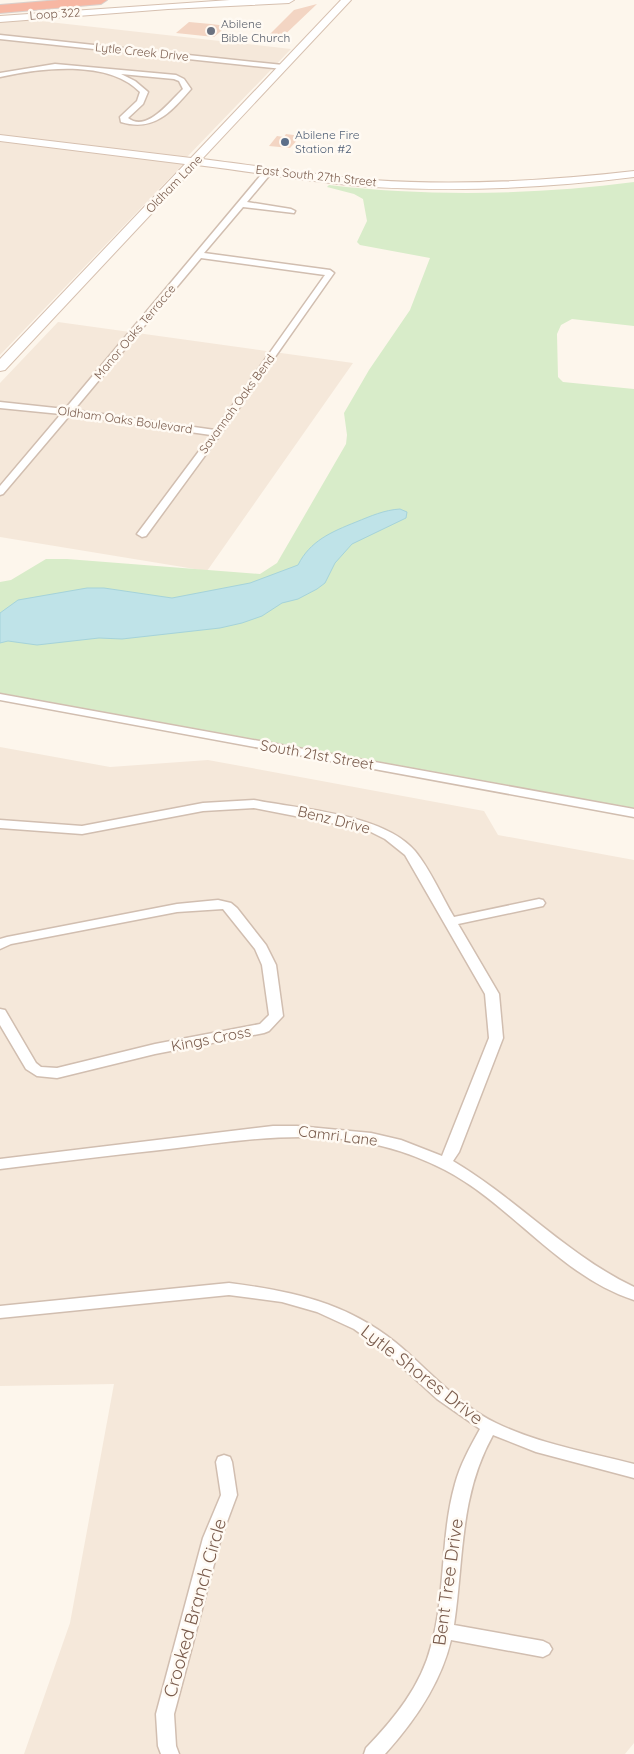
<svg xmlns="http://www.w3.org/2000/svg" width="634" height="1754" font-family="Quicksand,sans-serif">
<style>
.residential{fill:#f5e8da}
.green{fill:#d8ecc9}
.water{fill:#bfe3e8;stroke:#a5d3da}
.building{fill:#f3d5c3}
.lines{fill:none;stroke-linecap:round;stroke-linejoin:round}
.street-casing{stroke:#d1beb0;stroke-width:3}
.secondary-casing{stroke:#d6c0b0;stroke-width:2}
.highway-casing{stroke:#dad1cd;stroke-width:2}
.street{fill:#fff;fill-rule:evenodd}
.secondary{fill:#fff;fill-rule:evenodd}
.highway{fill:#f7b7a3;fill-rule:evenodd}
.worship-dot{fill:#6b7280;stroke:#fffaf3;stroke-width:2}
.service-dot{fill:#5c6f8a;stroke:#fffaf3;stroke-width:2}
.labels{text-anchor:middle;stroke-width:5;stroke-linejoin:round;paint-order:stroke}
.far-street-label{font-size:12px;fill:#7a5c4d;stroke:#fffaf3}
.far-worship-label{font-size:12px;fill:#5b616d;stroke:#fffaf3;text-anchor:start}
.far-service-label{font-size:12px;fill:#4e5e75;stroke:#fffaf3;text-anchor:start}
.street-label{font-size:15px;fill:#7a5c4d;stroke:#fffaf3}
.near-street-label{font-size:18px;fill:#7a5c4d;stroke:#fffaf3}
</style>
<rect width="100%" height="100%" fill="#fdf6ec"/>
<path class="residential" d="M0 20H31L291 49 186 158 0 136Z
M0 140 185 162 0 355Z
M58 322 353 363 207 571 0 537V383Z
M0 747 110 767 208 760 484 811 498 835 634 860V1743L625 1754H24L70 1623 114 1384 0 1386Z"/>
<path class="green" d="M634 182V326L572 319 561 325 557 334 558 377 563 382 634 389V808L0 693V582L11 580 46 559H67L260 574 277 563 346 444 347 435 344 413 369 370 410 310 430 258 360 245 357 242 367 221 363 199 354 194 327 187 329 185C431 197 533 195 634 182Z"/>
<path class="water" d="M400 509 407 512 406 518 352 544 335 563 325 583 317 589 298 599 282 603 262 616 242 623 220 628 122 639 99 638 37 645 8 641 0 643V613L18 600 87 588H104L172 598 250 583 298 565C310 541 331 532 356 522 371 516 384 510 400 509Z"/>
<path class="building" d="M317 4 275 44 262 42 294 10Z
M189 22 211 24 227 26 214 37 176 33Z
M286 134 301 136 290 148 269 146 277 136 284 137Z"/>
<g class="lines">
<g class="street-casing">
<path id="street" d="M0 35 283 65 286 67 283 69 0 39Z
M55 64 176 75 184 79 191 89C171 112 154 132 121 122L120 117 137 101 140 92C108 59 40 68 0 77V73ZM121 74 174 79 179 81 183 89C170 101 147 133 128 118L143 104 148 92 135 81Z
M266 169 273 171 247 202 291 209 295 211 294 213 243 207 204 253 330 270 334 273 223 431 146 536 142 537 137 534 211 435 70 415 3 494 0 495V486L61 414 0 408V402L65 409ZM201 258 325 275 215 430 74 410Z
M0 694 634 809V817L0 700Z
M254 800C300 809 384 814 415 851 430 869 442 897 454 917L539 899 543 900 545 903 543 906 458 924 499 994 503 1038 459 1152 453 1161C517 1199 567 1255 634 1287V1300C560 1276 512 1205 445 1170 353 1122 268 1137 169 1149 112 1155 56 1162 0 1169V1159L273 1126H297L371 1133 401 1140 442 1156 489 1038 485 994 405 855 385 839 367 830 254 808 203 811 82 834 0 828V820L82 826 203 803Z
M218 900 231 903 237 908 266 945 276 965 283 1016 269 1031 264 1033 155 1054 57 1078 37 1076 26 1069 0 1025V1009L5 1010 36 1063 41 1067 57 1068 155 1044 260 1024 269 1015 262 965 255 949 223 909 177 912 11 944 0 949V939L7 937 177 904Z
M229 1283C291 1291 345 1302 395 1342 427 1368 458 1405 496 1423 539 1444 588 1452 634 1464V1478L536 1452 493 1435C459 1496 464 1559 454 1625L543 1641 549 1644 552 1649 549 1654 543 1657 451 1640C441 1683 414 1722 385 1754H364L366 1748C394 1719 421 1686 431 1646 446 1594 440 1537 455 1484 460 1465 470 1447 480 1429L437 1399 383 1350 354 1329 317 1312 282 1302 229 1295 0 1318V1306Z
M224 1455 230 1457 232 1462 237 1495 221 1538 174 1714 176 1746 179 1754H161L158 1746 156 1714 203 1538 221 1495 216 1462 218 1457Z"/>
</g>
<g class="secondary-casing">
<path id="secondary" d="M230 0H294L289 3 168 9 0 22V16Z
M341 0H351L202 159C259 166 316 175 372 180 460 186 547 181 634 171V177C547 188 461 192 373 187 314 183 255 172 197 165L5 370 0 371V359L185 164 0 141V135L191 158Z"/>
</g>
<g class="highway-casing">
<path id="highway" d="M59 0H107L101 4 0 13V5Z"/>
</g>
<use href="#street" class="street"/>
<use href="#secondary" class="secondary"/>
<use href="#highway" class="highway"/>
</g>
<circle class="worship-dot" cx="211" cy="31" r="5"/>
<circle class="service-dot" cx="285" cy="142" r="5"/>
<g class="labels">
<g class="far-street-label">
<text transform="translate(55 14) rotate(-4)" y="4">Loop 322</text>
<text transform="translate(142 52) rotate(6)" y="4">Lytle Creek Drive</text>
<text transform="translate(316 176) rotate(6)" y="4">East South 27th Street</text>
<text transform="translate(174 184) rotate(-46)" y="4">Oldham Lane</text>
<text transform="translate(135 332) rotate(-50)" y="4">Manor Oaks Terracce</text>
<text transform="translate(237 404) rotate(-54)" y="4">Savannah Oaks Bend</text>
<text transform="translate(125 420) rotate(8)" y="4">Oldham Oaks Boulevard</text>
</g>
<g class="far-worship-label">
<text x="221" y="28">Abilene<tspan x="221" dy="14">Bible Church</tspan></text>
</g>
<g class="far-service-label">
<text x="295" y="139">Abilene Fire<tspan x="295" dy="14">Station #2</tspan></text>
</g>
<g class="street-label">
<text transform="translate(317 755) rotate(10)" y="5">South 21st Street</text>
<text transform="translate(334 820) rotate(14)" y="5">Benz Drive</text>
<text transform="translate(211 1039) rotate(-11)" y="5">Kings Cross</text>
<text transform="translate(338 1136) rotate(7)" y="5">Camri Lane</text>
</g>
<g class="near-street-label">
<text transform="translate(422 1375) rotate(38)" y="6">Lytle Shores Drive</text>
<text transform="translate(448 1582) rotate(-82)" y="6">Bent Tree Drive</text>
<text transform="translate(195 1608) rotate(-74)" y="6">Crooked Branch Circle</text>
</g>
</g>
</svg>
